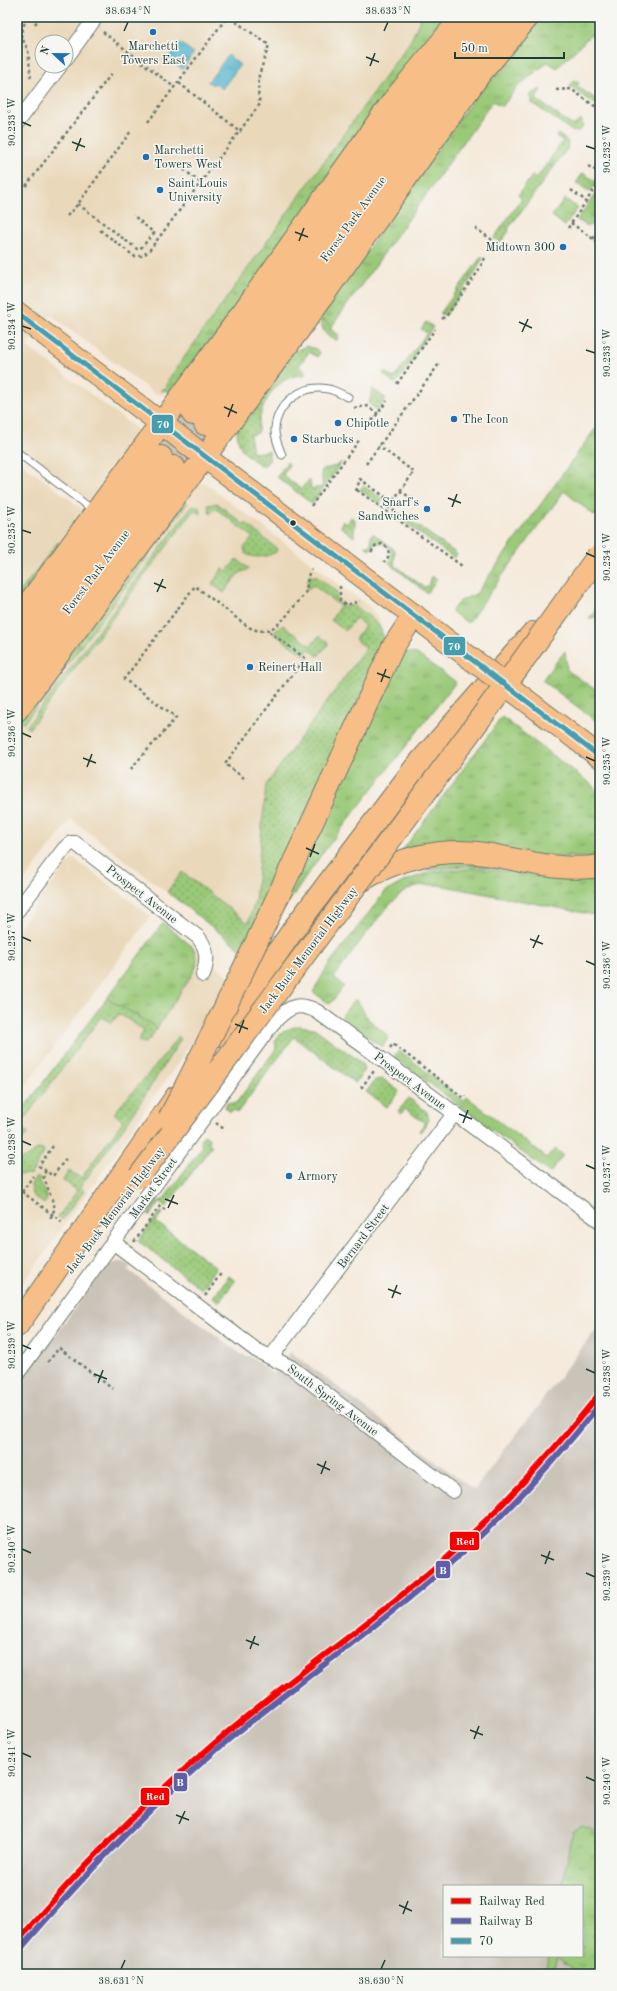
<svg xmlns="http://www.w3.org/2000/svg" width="617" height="1991" font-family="'Old Standard TT',serif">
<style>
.built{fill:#ead8ba;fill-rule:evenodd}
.industrial{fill:#cac3b8;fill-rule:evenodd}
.grass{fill:url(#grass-tufts);stroke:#5c8356}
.park{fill:url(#park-dots);stroke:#5c8356}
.water{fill:url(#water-ripples);stroke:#367780}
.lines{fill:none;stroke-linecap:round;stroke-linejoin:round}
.primary-tunnel{stroke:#cac7ba;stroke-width:22;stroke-dasharray:22 11;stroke-linecap:butt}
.lane-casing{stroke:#6a7a6e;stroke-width:9}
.street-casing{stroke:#6a7a6e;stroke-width:16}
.primary-casing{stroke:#6a7a6e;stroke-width:24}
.highway-casing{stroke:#6a7a6e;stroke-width:24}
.path{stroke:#6a7a6e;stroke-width:2.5;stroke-dasharray:3 3;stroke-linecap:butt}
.lane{stroke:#fff;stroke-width:7}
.street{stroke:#fff;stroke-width:14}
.primary{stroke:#f7be88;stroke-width:22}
.highway{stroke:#f7be88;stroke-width:22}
.primary-bridge-casing{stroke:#6a7a6e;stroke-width:24;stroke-linecap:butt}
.highway-bridge-casing{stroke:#6a7a6e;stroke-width:24;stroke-linecap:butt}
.primary-bridge{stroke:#f7be88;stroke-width:22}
.highway-bridge{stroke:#f7be88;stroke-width:22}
.bus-1-casing{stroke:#f6f6f2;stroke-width:8}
.bus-1{stroke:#469dad;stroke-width:5}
.rail-1-casing{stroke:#f6f6f2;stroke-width:9}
.rail-2-casing{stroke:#f6f6f2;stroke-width:9}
.rail-1{stroke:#f80000;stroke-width:6}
.rail-2{stroke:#5f5fa8;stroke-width:6}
.ticks{fill:none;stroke:#1f3d34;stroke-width:1.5}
.poi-dot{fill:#1f6fb2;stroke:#f6f6f2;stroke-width:1.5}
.bus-dot{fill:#1f3d34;stroke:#f6f6f2;stroke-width:1.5}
.labels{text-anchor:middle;stroke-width:3;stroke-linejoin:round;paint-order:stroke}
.poi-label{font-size:12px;fill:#1f3d34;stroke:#f6f6f2;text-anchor:start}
.street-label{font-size:12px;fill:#1f3d34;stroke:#f6f6f2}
.line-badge{stroke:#f6f6f2;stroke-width:1.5}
.badge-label{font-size:11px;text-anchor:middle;font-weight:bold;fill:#fff}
.neatline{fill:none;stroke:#1f3d34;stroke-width:1.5}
.ticks-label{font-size:10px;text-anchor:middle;fill:#1f3d34}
</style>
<defs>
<pattern id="grass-tufts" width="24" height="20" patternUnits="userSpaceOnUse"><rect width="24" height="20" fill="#9ac978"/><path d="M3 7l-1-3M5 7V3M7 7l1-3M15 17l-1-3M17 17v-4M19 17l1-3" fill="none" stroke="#7da463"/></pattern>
<pattern id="park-dots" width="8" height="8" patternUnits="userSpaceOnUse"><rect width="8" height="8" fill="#9ac978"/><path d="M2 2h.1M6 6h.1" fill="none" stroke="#7da463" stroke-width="1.8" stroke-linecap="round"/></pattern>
<pattern id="water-ripples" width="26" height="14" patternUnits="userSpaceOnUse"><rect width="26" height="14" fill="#4db1cc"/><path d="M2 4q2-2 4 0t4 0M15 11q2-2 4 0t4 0" fill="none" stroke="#3f91a6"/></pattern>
</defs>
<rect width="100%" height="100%" fill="#f6f6f2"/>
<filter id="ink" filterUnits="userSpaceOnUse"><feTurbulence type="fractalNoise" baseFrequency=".025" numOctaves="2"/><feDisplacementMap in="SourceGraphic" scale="8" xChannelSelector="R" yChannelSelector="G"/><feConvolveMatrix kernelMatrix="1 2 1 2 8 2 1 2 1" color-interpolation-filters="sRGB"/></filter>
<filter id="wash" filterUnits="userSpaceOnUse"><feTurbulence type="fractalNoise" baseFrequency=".012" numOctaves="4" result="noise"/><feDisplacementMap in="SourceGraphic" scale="16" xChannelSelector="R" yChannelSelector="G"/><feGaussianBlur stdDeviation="0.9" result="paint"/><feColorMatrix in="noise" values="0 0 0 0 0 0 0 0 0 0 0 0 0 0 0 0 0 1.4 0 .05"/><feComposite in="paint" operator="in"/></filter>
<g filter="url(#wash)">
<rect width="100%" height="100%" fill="#f5eadb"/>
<path class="built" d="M17 17H421L411 40 168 380 164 395 155 394 51 315 27 346 138 430 140 435 91 503 17 447ZM42 42H66V66H42Z
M17 460 85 511 17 602Z
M205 483 371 608 379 619 384 636V646L242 950 71 819 17 891V724L192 490 200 484Z
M74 859 151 916 17 1097V930L67 864Z
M163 923 230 977 215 1009 96 1181 17 1292V1118Z"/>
<path class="industrial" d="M117 1262H123L131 1266 128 1270 241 1354 251 1357 273 1374 291 1352 474 1490 600 1324V1974H17V1387L104 1269 108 1265ZM444 1886H582V1956H444Z"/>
<path class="grass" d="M421 17H449L179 386 169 394 166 390 160 391 167 387 168 380 411 40Z
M539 17H600V41L591 35 557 68 548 62 517 87 502 107 493 101 332 326 320 318 489 76Z
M600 187V226L594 224 588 226 577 220Z
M565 199 578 208 565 226 552 216Z
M595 429 600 431V509L595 516 564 491 468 623 452 612C455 601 467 598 476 594Z
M184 501 188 503 23 724 21 718Z
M58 542 59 546 17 602V596Z
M600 605V616L588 619Z
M565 651 567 670 600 693V724L542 680Z
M405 652 417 654 456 682 321 855 280 915 399 656Z
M502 717 592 785 600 794V858L399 855Z
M456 860 518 869 467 866 426 870 424 865Z
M474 868C490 870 507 870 523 873 549 877 573 885 600 878V916L439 885C429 885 418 884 409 889 387 900 350 956 334 978L344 986 330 1004 313 992 329 964 385 892 405 881 430 872Z
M163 923 193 947 197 960 196 967 191 976 157 1028 107 998Z
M354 1000 358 1001 367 1018 389 1037 382 1047 342 1018 343 1014Z
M399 1050 464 1101 467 1097 547 1158 555 1149 563 1155 550 1173 394 1057Z
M582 1827 594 1831 600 1858V1974H580L557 1957 552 1974H545L548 1956H582V1886H562L573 1832Z"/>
<path class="park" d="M574 80 579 83 577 86 598 101 595 104 570 87Z
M541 89 536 99 573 126 581 119 583 125 582 129 576 132 572 131 532 103 530 97 532 93Z
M558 134 568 142 567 149 508 229 509 231 500 243 494 238 522 198 518 195 532 176 536 179 563 141 556 136Z
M583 173 597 182 590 192 576 183Z
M481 257 483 258 475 273 446 315 440 314Z
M320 318 332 326 330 329 339 335 337 340C326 339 321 328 320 318Z
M426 322 433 327 414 355 415 358 395 384 382 373 385 372 394 378 427 333 421 329Z
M306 346 316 349 320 353 317 357 309 352 299 366 306 372 304 376C301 376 297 375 295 376 271 382 258 411 258 433L250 435 253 453 269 451V461L263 467C247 455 237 451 237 429L293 352Z
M372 389 386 398 378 411 369 404Z
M287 462 289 465 283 475 301 489 308 481H310L311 489 323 487 321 470 336 466 342 462 312 504 277 477Z
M363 486 383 499 380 504 360 490Z
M217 503 243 524 246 523 277 549 276 552C267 557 255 559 246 554L244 548 253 537 215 508 210 514 208 505Z
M199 506 200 514 194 510 29 729 26 727 191 507Z
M400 513 457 554 454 558 397 517Z
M351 517 355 520 354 537 341 527 342 521 347 524Z
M374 534 395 550 394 565 424 587 428 586 431 576 437 579 427 593 389 563 392 557 390 548 383 543 374 544 370 550 365 546H371V535Z
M237 559 249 569 238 574 224 593 212 584 222 569 227 571Z
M310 575 313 577 315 575 337 592V601L345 607 353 605C370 617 384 623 384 646L242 950 167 892 182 872 248 923 255 901 266 785 366 648 355 639 365 626 356 618 346 630H344L331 620 340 606 313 585 307 590 308 580Z
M283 625 311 646 319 636 327 641 328 645 318 656 309 649 304 655 273 633Z
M107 998 157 1028 150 1039 145 1043 138 1041 144 1030 119 1014 112 1023 101 1017 19 1126 28 1133 17 1146V1117Z
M299 1026 314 1028 362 1063 364 1071 355 1083 294 1037 237 1113 234 1110 229 1112 224 1107 227 1103H236L276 1049 275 1040C281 1032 288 1028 299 1026Z
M178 1036 181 1039 129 1120 80 1187 84 1191 62 1220 58 1217 77 1191 63 1180 69 1171 81 1178 123 1121 115 1114V1112L163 1057Z
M383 1079 399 1091 387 1107 366 1092 375 1080Z
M409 1098 427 1112 429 1120 420 1132 419 1131 425 1123 405 1109 401 1114 398 1111Z
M204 1135 210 1139 209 1143 212 1146 166 1207 160 1202 150 1216 148 1214 156 1202 163 1200 202 1147 200 1139Z
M38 1149 43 1150 44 1153 31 1174 17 1175V1161L29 1156Z
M35 1178H39L47 1200 44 1204 32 1195 31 1184Z
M160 1212 162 1213 156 1222 216 1267 201 1289 138 1241Z
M229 1276 235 1281 219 1302 213 1297Z"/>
<path class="water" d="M180 43 194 53 182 69 168 59Z
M228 55 240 65 222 89 215 83 213 85 208 82Z"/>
</g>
<g filter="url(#ink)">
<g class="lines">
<path class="primary-tunnel" d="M161 457 193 414
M174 467 205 424"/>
<g class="lane-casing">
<path id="lane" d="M17 452 94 511
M282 455C279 447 274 437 275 428 278 402 303 384 328 389 335 390 342 395 348 397"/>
</g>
<g class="street-casing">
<path id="street" d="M66 58 96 17
M17 123 60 66
M17 911 64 849 71 843H75L198 937C208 949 208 960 203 975
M113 1242 256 1350 292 1368 453 1491
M271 1357 454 1114
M17 1374 272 1024C287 1008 297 1000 318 1012L600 1221"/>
</g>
<g class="primary-casing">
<path id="primary" d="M17 313 170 430
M193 414 478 17
M205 424 463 67 478 47 506 17
M197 451 474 661
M17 619 231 329 393 101 462 17
M17 649 161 457
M17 678 174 467
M527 701 600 757
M17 710 300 328 479 75 528 17"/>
</g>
<g class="highway-casing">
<path id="highway" d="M373 690 393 647 414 615
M356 884C396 857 445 846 492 855 528 862 563 872 600 866
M219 1035 296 926 415 768 533 633
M17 1326 176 1097"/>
</g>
<path class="path" d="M26 17 21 36 28 50 31 80
M35 24 40 17
M103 32 174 87
M179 83 241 132
M556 90 571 89 600 110
M148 122 227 17
M599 145 600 143
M174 162 201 183
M588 166 600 173
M26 186 112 73
M571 190 586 201
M78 204 137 249H140L154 233 133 215
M67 216 78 204 131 131
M571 223 600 244
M475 228 498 244
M568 228 600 181
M100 230 134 256H141L148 252 260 104 258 92 259 75 269 45 229 17
M593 239 600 229
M518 246 524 247 527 244
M491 249 495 243
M442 319 447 315 477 273 485 258
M397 384 435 329
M354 408 367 406 378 414
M372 421 387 401
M366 464 439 364
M357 490 462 566
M356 491 360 479 392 502 414 472 379 446
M400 491 413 499
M392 502 388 507 397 513 394 518
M311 506 360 439
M371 552 376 545 382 544 388 548 389 556 384 562
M340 586V600L346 605 360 601
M131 769C145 751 162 736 176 717L124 679 195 586 247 626C266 638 280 625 291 610 296 604 301 599 305 593 308 587 306 578 311 569
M244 778 225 764 305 658 268 631
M390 1048 393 1044 464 1098 465 1096
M361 1088 374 1071
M216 1123 224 1129
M53 1146 39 1166 53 1176 67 1157
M46 1171 43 1175 55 1208 50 1219
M17 1188 61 1221 58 1225
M22 1192 33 1176
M134 1242 160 1206 165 1210
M205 1296 222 1272
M48 1362 59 1348 113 1389"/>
<use href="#lane" class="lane"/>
<use href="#street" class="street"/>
<use href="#primary" class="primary"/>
<use href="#highway" class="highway"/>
<g class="primary-bridge-casing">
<path id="primary-bridge" d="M170 430 197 451
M474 661 527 701"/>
</g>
<g class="highway-bridge-casing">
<path id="highway-bridge" d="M169 1119C242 978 307 834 373 690
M139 1177 506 684 598 556"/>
</g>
<use href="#primary-bridge" class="primary-bridge"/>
<use href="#highway-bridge" class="highway-bridge"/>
<g class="bus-1-casing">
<path id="bus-1" d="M17 313 600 757"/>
</g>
<use href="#bus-1" class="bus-1"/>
<g class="rail-1-casing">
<path id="rail-1" d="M17 1942C78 1870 144 1803 216 1742 290 1678 372 1623 446 1558 502 1508 553 1452 600 1393"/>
</g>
<g class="rail-2-casing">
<path id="rail-2" d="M22 1947C84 1875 149 1807 222 1745 288 1690 359 1640 425 1585 490 1531 548 1470 600 1404"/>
</g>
<use href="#rail-1" class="rail-1"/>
<use href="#rail-2" class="rail-2"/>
</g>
</g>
<path class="ticks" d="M124 31 128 22M384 31 388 22M366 57 379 62M370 66 375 53M22 122 31 126M72 142 85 147M586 146 595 149M76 151 81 138M295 232 308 237M299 241 304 228M519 322 532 328M22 326 31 329M522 332 528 319M586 350 595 353M224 407 237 413M228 417 233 404M448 498 461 503M452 507 457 494M22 530 31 533M586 553 595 557M154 583 166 588M157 592 163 579M377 673 390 678M381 682 386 669M22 733 31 737M586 757 595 761M83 758 96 763M87 767 92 754M306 848 319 854M310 857 315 844M22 937 31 941M530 939 543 944M533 948 539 935M586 961 595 965M235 1024 248 1029M239 1033 244 1020M459 1114 472 1119M463 1123 468 1110M22 1141 31 1145M586 1165 595 1169M165 1199 178 1204M168 1208 174 1195M388 1289 401 1294M392 1298 397 1285M22 1345 31 1349M586 1369 595 1373M94 1374 107 1379M98 1383 103 1370M317 1464 330 1470M321 1474 326 1461M22 1549 31 1553M541 1555 554 1560M545 1564 550 1551M586 1573 595 1577M246 1640 259 1645M250 1649 255 1636M470 1730 483 1735M474 1739 479 1726M22 1753 31 1757M586 1777 595 1781M176 1815 189 1820M179 1824 185 1811M399 1905 412 1911M403 1914 408 1901M121 1969 125 1960M381 1969 385 1960"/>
<g class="poi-dot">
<circle cx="153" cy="32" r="4"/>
<circle cx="146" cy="157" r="4"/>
<circle cx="160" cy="190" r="4"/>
<circle cx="563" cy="247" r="4"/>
<circle cx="454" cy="419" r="4"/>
<circle cx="338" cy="423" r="4"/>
<circle cx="294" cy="439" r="4"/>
<circle cx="427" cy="509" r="4"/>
<circle cx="250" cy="667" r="4"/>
<circle cx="289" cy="1176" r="4"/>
</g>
<circle class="bus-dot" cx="293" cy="523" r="3.5"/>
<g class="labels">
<g class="poi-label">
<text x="153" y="50" text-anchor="middle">Marchetti<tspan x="153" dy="14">Towers East</tspan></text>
<text x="154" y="154">Marchetti<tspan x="154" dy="14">Towers West</tspan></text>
<text x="168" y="187">Saint Louis<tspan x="168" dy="14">University</tspan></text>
<text x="555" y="251" text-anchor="end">Midtown 300</text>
<text x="462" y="423">The Icon</text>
<text x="346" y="427">Chipotle</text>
<text x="302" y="443">Starbucks</text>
<text x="419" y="506" text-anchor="end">Snarf's<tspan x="419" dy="14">Sandwiches</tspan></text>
<text x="258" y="671">Reinert Hall</text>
<text x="297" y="1180">Armory</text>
</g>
<g class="street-label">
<text transform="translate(353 219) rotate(-54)" y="4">Forest Park Avenue</text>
<text transform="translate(96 572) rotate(-53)" y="4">Forest Park Avenue</text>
<text transform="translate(142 894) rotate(38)" y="4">Prospect Avenue</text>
<text transform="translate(308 950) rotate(-53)" y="4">Jack Buck Memorial Highway</text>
<text transform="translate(410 1081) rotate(37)" y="4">Prospect Avenue</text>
<text transform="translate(153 1188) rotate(-54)" y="4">Market Street</text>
<text transform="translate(115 1210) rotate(-53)" y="4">Jack Buck Memorial Highway</text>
<text transform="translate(363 1236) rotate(-53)" y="4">Bernard Street</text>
<text transform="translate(333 1400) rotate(37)" y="4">South Spring Avenue</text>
</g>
</g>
<g class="line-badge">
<rect x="151" y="414" width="23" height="20" rx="4" fill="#469dad"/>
<rect x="443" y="636" width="23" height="20" rx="4" fill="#469dad"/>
<rect x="449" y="1531" width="31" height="20" rx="4" fill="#f80000"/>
<rect x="435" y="1560" width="16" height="19" rx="4" fill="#5f5fa8"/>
<rect x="173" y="1772" width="15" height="20" rx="4" fill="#5f5fa8"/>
<rect x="140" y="1787" width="30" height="19" rx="4" fill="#f80000"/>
</g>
<g class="badge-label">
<text x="163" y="428">70</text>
<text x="454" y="650">70</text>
<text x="465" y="1545">Red</text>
<text x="443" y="1574">B</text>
<text x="180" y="1786">B</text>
<text x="155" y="1800">Red</text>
</g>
<rect width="617" height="1991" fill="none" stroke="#f6f6f2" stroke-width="44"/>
<rect x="443" y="1885" width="140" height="72" fill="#f6f6f2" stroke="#a0aca6"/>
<rect x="451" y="1898" width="20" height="6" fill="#f80000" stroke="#a0aca6"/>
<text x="479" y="1905" font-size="12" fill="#1f3d34">Railway Red</text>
<rect x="451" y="1918" width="20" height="6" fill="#5f5fa8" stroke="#a0aca6"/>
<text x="479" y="1925" font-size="12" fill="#1f3d34">Railway B</text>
<rect x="451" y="1938" width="20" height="6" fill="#469dad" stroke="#a0aca6"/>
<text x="479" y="1945" font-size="12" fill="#1f3d34">70</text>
<g transform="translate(54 54) rotate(292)"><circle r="19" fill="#f6f6f2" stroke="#a0aca6"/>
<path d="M0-3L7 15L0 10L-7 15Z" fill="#1f6fb2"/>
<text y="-6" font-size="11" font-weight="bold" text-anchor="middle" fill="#1f3d34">N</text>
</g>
<path d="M455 52v6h109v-6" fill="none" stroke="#1f3d34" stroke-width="2"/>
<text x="461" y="52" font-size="12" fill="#1f3d34" stroke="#f6f6f2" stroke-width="3" paint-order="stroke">50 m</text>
<rect x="22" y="22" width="573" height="1947" class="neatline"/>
<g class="ticks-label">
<text x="128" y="14">38.634°N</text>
<text x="388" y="14">38.633°N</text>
<text transform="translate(11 122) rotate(-90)" y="4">90.233°W</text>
<text transform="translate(606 149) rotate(-90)" y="4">90.232°W</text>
<text transform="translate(11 326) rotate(-90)" y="4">90.234°W</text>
<text transform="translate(606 353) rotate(-90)" y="4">90.233°W</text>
<text transform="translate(11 530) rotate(-90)" y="4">90.235°W</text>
<text transform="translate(606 557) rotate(-90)" y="4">90.234°W</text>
<text transform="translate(11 733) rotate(-90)" y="4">90.236°W</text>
<text transform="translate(606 761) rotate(-90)" y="4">90.235°W</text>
<text transform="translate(11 937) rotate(-90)" y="4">90.237°W</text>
<text transform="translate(606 965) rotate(-90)" y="4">90.236°W</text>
<text transform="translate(11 1141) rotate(-90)" y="4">90.238°W</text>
<text transform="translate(606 1169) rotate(-90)" y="4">90.237°W</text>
<text transform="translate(11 1345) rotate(-90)" y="4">90.239°W</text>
<text transform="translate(606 1373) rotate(-90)" y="4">90.238°W</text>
<text transform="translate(11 1549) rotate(-90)" y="4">90.240°W</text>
<text transform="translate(606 1577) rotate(-90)" y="4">90.239°W</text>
<text transform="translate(11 1753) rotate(-90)" y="4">90.241°W</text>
<text transform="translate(606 1781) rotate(-90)" y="4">90.240°W</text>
<text x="121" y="1984">38.631°N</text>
<text x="381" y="1984">38.630°N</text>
</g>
</svg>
